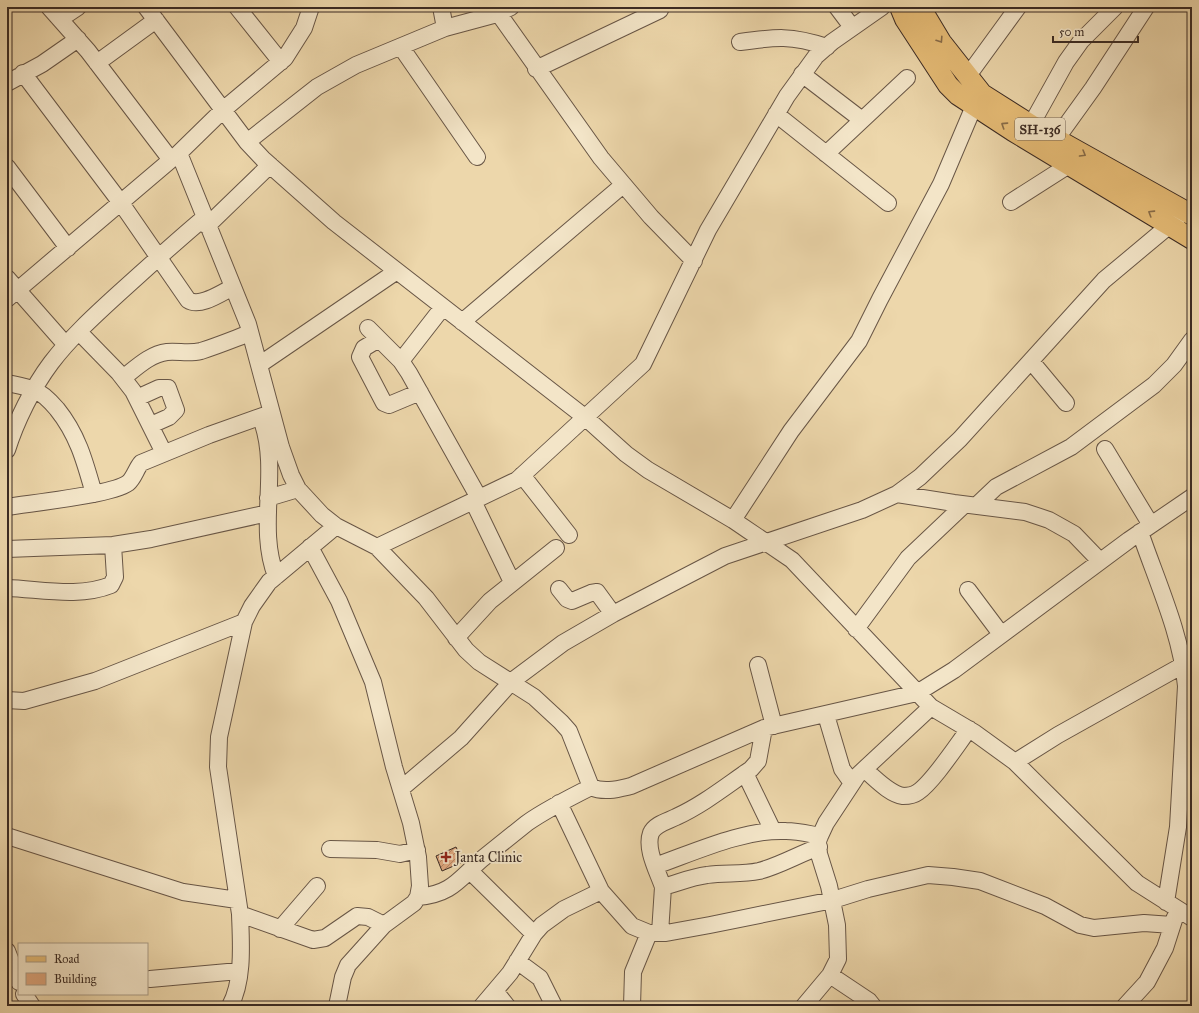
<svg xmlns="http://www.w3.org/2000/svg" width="1199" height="1013" font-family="'IM FELL Great Primer',serif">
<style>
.building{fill:url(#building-hatch);stroke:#3b2b24}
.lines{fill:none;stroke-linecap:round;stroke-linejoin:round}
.minor-casing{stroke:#685646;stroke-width:18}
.major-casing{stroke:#3b2b24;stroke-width:22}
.minor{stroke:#f3e5c8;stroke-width:16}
.major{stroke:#e6bc76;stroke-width:20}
.oneway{stroke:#886c49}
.poi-dot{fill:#8f2418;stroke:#f3e5c8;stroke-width:1.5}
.labels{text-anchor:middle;stroke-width:3.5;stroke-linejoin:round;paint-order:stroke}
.shield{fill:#f3e5c8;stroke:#726355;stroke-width:1}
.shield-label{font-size:13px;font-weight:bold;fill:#3b2b24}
.poi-label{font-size:14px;fill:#3b2b24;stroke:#f3e5c8;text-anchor:start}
</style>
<defs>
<pattern id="building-hatch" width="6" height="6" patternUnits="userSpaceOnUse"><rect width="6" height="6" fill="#dea67d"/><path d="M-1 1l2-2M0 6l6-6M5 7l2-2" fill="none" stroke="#b58766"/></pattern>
</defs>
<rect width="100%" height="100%" fill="#edd7ab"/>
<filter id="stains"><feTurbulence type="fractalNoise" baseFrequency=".005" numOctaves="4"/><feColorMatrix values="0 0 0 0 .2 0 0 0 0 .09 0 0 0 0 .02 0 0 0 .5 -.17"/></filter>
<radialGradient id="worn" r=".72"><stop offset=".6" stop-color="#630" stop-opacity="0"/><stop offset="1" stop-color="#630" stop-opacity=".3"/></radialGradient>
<path class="building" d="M456 847 463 862 442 871 436 856Z"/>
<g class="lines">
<g class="minor-casing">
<path id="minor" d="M49 7 88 51 171 160
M146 7 247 142 263 159 334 222 586 418 626 454 648 470 733 520 792 560 931 707 975 733 1015 762 1137 883 1192 918
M237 7 281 62
M311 7 304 28 285 58 223 110 179 153 248 324 281 447 291 475 298 489 322 515 336 526 377 547 426 598 466 650 479 662 534 697 561 722 569 731 591 787C604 793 618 789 631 786L764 728 917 693 954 670 1129 540 1192 497
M441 7 445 28
M494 7 601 158 651 217 694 261
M837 7 852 27
M60 19 78 7
M740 42C776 37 791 35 827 47
M401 47 477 157
M97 63 156 20
M536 69 660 10
M23 73 121 203 188 300C200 308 221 293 233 287
M802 74 862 120
M967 77 1018 7
M7 83 42 64 78 39
M776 114 888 203
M1031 125 1066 62 1081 41 1115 7
M1057 138 1093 88 1146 7
M247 142 317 87 356 65 445 28 497 14 511 7
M826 154 907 78
M7 167 68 248
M1011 202 1069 165
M207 226 270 165
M7 278 66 345
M7 299 179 153
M462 322 623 185
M368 328 401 361 409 373 479 498
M79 332 119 373 133 391 164 453
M379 339 364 348 360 357 384 403 389 405 420 392
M401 361 443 307
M1031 361 1066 403
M259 365 397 271
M123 378C136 368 150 354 167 352 179 351 189 354 201 351 217 346 234 339 250 333
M7 383C16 385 25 386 34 390 43 393 51 402 57 409 78 435 85 462 94 494
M137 398 159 388H168L176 410 169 417 151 425
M263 424C279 474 257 527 276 576
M1105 449 1151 525
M7 450C16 421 33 387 51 363 70 338 94 316 117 295 146 269 174 243 204 218
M522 475 569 535
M897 494 954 503 1025 512 1049 520 1074 534 1100 561
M268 498 298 489
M473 501 512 582
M976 506 996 487 1071 447 1154 385 1174 365 1192 340
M7 507C31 503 112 495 128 483 134 478 136 469 141 463L209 435 271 413
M733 520 791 431 859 341 880 299 941 184 974 106 980 97
M1140 532C1157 582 1181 633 1186 686L1178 827 1166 902
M310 547 339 601 373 682 394 767 411 823 418 857 420 886 418 897 414 903 384 925 348 965 343 977 337 1006
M377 547 517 480 643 364 708 230 787 96 816 56 832 42 882 7
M7 549 113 545 151 539 268 513
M7 588C40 589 79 598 111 585L115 577 113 545
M559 589 567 599 572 601 591 593 597 592 613 614
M968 590 1001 634
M856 629 908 558 964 505
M456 638 490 601 556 548
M758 665 774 726
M7 700 24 701 95 681 244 622
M826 715 842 769 852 783
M1015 762 1058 735 1192 660
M865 770C875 778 889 794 903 796 908 796 914 795 918 792 933 782 957 745 969 729
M745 773 773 831
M402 788 461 738 512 681 563 643 613 614 725 556 862 510 897 494 920 477 960 439 1104 280 1177 219
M559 803 601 891 632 926 649 933H666L710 925 833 900 868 889 928 875 953 877 980 881 1045 906 1080 925 1094 928 1144 923 1172 925
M7 836 183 892 237 900
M330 849 377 850 400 854 417 850
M655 866C695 852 744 829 786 831 798 831 809 834 820 836
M470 871 534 934
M663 887C658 872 645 849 651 833 655 824 668 821 676 817 704 804 726 786 751 769L758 761 764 728
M418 897C452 894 459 879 482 859 497 847 512 835 527 823 547 809 569 798 591 787
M240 914 313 940 325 938 357 916 368 917 384 925
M280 929 317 886
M660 933 663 887C678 883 691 877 707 875 724 872 741 875 759 871 779 866 799 854 819 847
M7 951 19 982
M517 961 540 978 554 1006
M830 975 869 1001 873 1006
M150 979 239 971
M495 991 507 1006
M24 994 32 1006
M230 1006C244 980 241 943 240 914L218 767 219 737 244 622 252 606 269 582 336 526
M482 1006 510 973 534 934 542 925 564 909 601 891
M632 1006 633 972 649 933
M804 1006 830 975 838 959 837 925 829 886 819 854 818 841 820 836 826 823 857 776 931 707
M1125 1006 1147 982 1165 948 1175 917"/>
</g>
<g class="major-casing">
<path id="major" d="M900 7 905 19 948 85 958 95 1013 131 1192 239
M920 7 941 42 982 94 1031 125 1192 215"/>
</g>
<use href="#minor" class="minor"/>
<use href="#major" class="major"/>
</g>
<defs><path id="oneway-chevron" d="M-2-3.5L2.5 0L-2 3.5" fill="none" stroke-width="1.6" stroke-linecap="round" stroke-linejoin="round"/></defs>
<g class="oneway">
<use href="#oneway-chevron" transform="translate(940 40) rotate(57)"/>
<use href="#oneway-chevron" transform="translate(1004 125) rotate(-147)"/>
<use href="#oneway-chevron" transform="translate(1083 154) rotate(30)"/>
<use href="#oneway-chevron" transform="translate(1151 213) rotate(-148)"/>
</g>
<path class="poi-dot" d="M444 851h4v4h4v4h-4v4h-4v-4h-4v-4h4z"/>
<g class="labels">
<rect class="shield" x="1015" y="118" width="50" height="22" rx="3"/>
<g class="shield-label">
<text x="1040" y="134">SH-136</text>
</g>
<g class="poi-label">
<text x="455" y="862">Janta Clinic</text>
</g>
</g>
<rect width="1199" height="1013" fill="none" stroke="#edd7ab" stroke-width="24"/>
<rect x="8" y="8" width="1183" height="997" fill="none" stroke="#3b2b24" stroke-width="2"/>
<rect x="12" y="12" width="1175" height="989" fill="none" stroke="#3b2b24"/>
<rect x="18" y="943" width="130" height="52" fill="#f3e5c8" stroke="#a99b86"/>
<rect x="26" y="956" width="20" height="6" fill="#e6bc76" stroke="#a99b86"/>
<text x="54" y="963" font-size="12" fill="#3b2b24">Road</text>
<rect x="26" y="973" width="20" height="12" fill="#dea67d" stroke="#a99b86"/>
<text x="54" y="983" font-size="12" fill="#3b2b24">Building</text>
<path d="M1053 36v6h85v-6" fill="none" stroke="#3b2b24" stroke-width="2"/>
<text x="1059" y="36" font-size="12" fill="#3b2b24" stroke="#f3e5c8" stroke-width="3" paint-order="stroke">50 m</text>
<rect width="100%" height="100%" filter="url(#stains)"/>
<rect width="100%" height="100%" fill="url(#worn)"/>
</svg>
